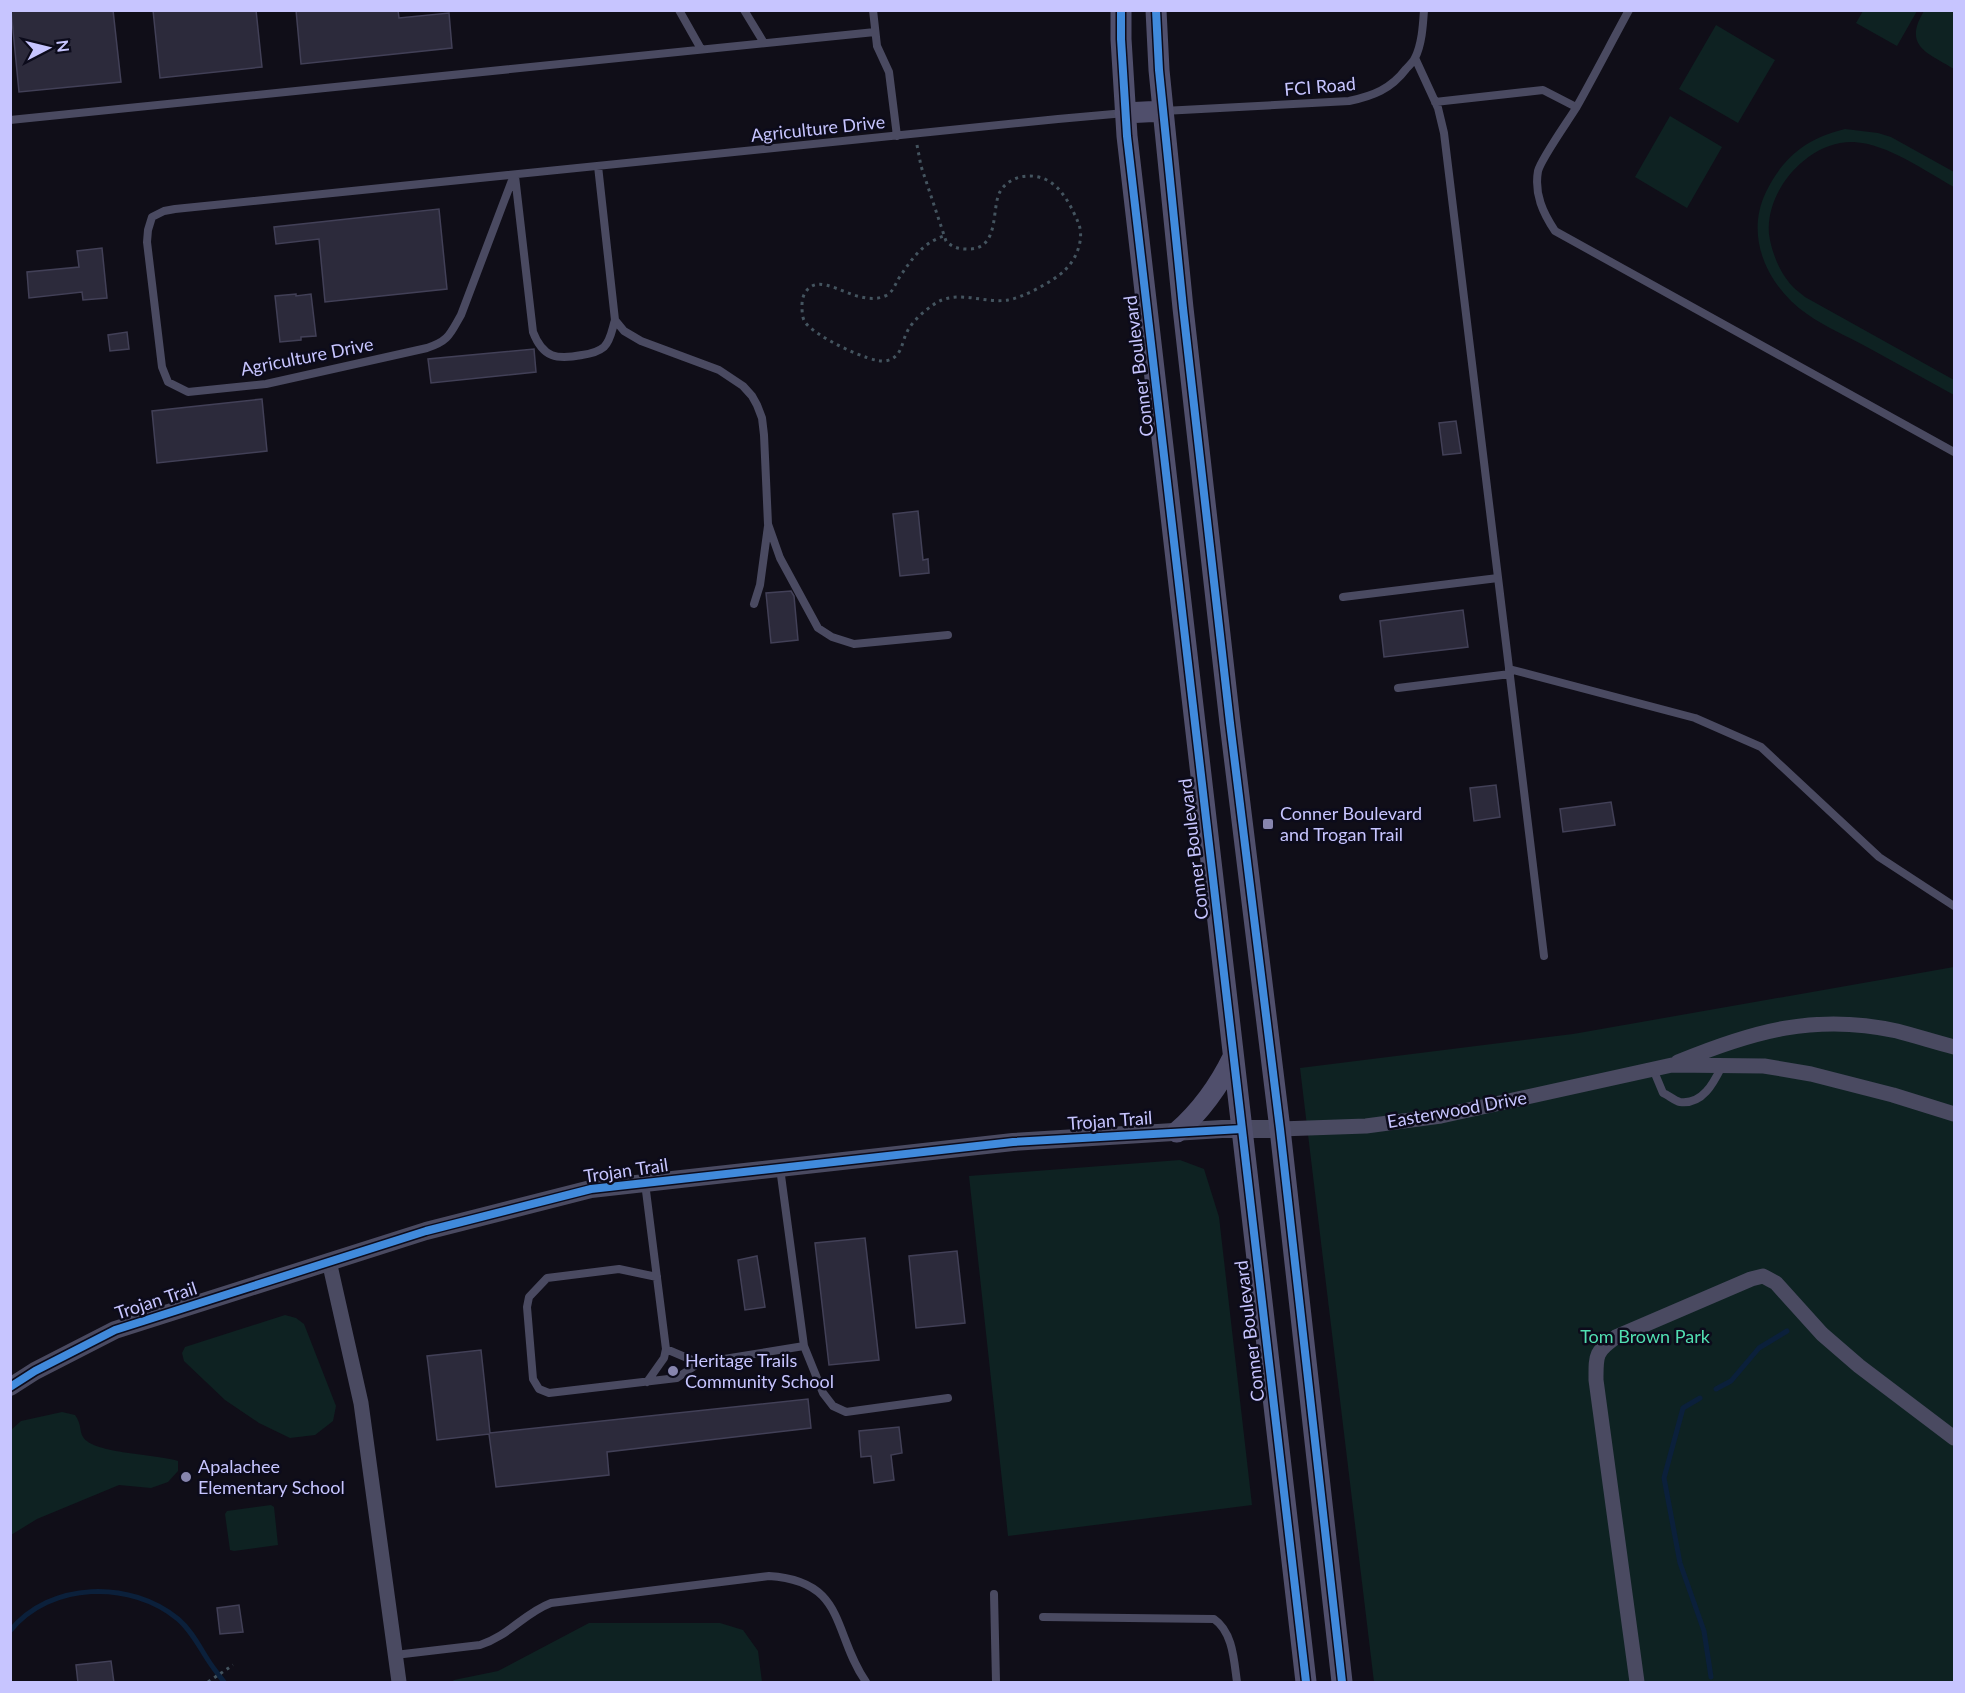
<svg xmlns="http://www.w3.org/2000/svg" width="1965" height="1693" font-family="Lato,sans-serif">
<style>
.green{fill:#0e2222}
.lines{fill:none;stroke-linecap:round;stroke-linejoin:round}
.stream{stroke:#0b203b;stroke-width:5}
.building{fill:#2c2a3b;stroke:#424057;stroke-width:1.5}
.path{stroke:#44545f;stroke-width:3;stroke-dasharray:3 4.5;stroke-linecap:butt}
.service{stroke:#4a4a61;stroke-width:8}
.minor{stroke:#4a4a61;stroke-width:15}
.tertiary{stroke:#4a4a61;stroke-width:18}
.secondary{stroke:#504f6c;stroke-width:21}
.cycleway-casing{stroke:#0c0b1b;stroke-width:11}
.cycleway{stroke:#408adc;stroke-width:8}
.poi-dot{fill:#8785ae;stroke:#0c0b1b;stroke-width:2}
.labels{text-anchor:middle;stroke-width:5;stroke-linejoin:round;paint-order:stroke}
.street-label{font-size:18px;fill:#c7c5ff;stroke:#0c0b1b}
.poi-label{font-size:18px;fill:#c7c5ff;stroke:#0c0b1b;text-anchor:start}
.park-label{font-size:18px;fill:#51dfb1;stroke:#0c0b1b}
</style>
<rect width="100%" height="100%" fill="#100e18"/>
<path class="green" d="M1863 11V10L1917 11 1897 46 1856 23Z
M1924 11H1954V69C1929 53 1902 47 1924 11Z
M1716 25 1775 60 1738 123 1679 89Z
M1670 116 1722 147 1687 208 1635 177Z
M1845 129 1878 133 1891 137 1954 172V187C1925 171 1888 144 1854 142 1809 140 1765 190 1769 234 1771 249 1778 269 1788 281 1792 287 1799 292 1805 297L1954 380V395C1925 379 1896 363 1867 347 1847 336 1825 327 1807 314 1768 287 1744 237 1766 192 1783 157 1807 138 1845 129Z
M1954 967V1682H1374L1300 1068 1573 1034Z
M1180 1160 1204 1169 1219 1217 1252 1505 1008 1536 969 1176Z
M285 1315 296 1318 304 1324 336 1406 333 1421 315 1435 290 1438 259 1423 225 1400 184 1361 182 1353 185 1347Z
M62 1412 75 1415C82 1425 79 1430 83 1437 93 1454 158 1454 178 1461V1471L168 1482 151 1488 119 1485 37 1519 11 1535V1430L21 1421Z
M271 1505 274 1507 278 1545 234 1551 230 1550 225 1514 227 1511Z
M589 1623H720L743 1630 758 1651 762 1682H452L454 1680 498 1671Z"/>
<g class="lines">
<path class="stream" d="M1716 1389 1731 1381 1759 1348 1787 1331
M1700 1398 1683 1408 1664 1478 1680 1563 1704 1631 1711 1677
M10 1631C50 1581 131 1580 178 1619 191 1630 199 1646 208 1660 213 1668 219 1675 224 1682"/>
</g>
<path class="building" d="M11 10H113L121 82 19 92Z
M153 10H256L262 67 160 78Z
M296 10H398L399 18 449 13 452 48 301 64Z
M439 209 447 289 325 302 319 239 276 244 274 227Z
M102 248 107 298 83 300 82 292 29 298 27 272 79 267 77 251Z
M296 294V296L311 294 316 336 301 337V340L280 342 275 296Z
M127 332 129 349 110 351 108 335Z
M534 349 536 372 431 383 428 359Z
M262 399 267 451 157 463 152 411Z
M1456 421 1461 453 1443 455 1439 423Z
M918 511 923 560 928 559 929 573 900 576 893 514Z
M791 591 794 596 798 640 771 643 766 593Z
M1463 610 1468 647 1384 657 1380 621Z
M1496 785 1500 817 1474 821 1470 788Z
M1611 802 1615 825 1563 832 1560 809Z
M865 1238 879 1360 829 1365 815 1243Z
M957 1251 965 1323 916 1328 909 1256Z
M757 1256 765 1307 745 1310 738 1260Z
M481 1350 490 1433 808 1399 811 1428 607 1452 609 1475 496 1487 489 1434 437 1440 428 1363 427 1356Z
M899 1427 902 1453 891 1455 894 1480 874 1483 871 1456 861 1457 859 1431Z
M239 1605 243 1632 220 1634 217 1608Z
M111 1661 114 1683H78L76 1665Z"/>
<g class="lines">
<path class="path" d="M917 145 921 166 946 241C952 247 958 249 966 249 1002 251 990 206 1001 190 1013 173 1038 172 1053 184 1064 192 1073 210 1078 222 1085 238 1077 259 1064 271 1054 281 1022 298 1008 300 983 304 956 288 933 305 924 311 913 321 908 330 901 342 903 358 885 361 870 363 814 336 805 322 802 318 802 310 802 305 802 297 805 290 812 286 829 277 859 307 885 296 893 293 895 284 899 278 911 260 922 243 944 236
M208 1682 233 1665"/>
<path class="service" d="M679 10 701 49
M744 10 764 43
M873 10 877 46 889 72 897 136
M1629 10C1611 43 1594 76 1576 108 1568 121 1541 159 1538 171 1534 194 1543 213 1555 231L1954 452
M1415 58 1438 108 1444 133 1544 956
M1435 102 1543 90 1576 107
M1163 111 1349 101C1373 96 1391 89 1406 69 1409 66 1413 62 1415 58 1422 44 1423 25 1424 10
M10 120 875 32
M514 175 461 315C450 334 449 341 427 348L266 384 188 392 168 382 162 367 147 242 148 230 152 217 164 211 175 209 1058 119 1125 113
M515 176 533 332C543 358 557 360 582 355 590 354 598 352 604 347 611 340 612 329 615 320L598 166
M615 320 624 331 641 341 719 370 743 386 752 396 757 405 762 418 764 435 768 524 780 558 818 628 832 637 854 644 948 635
M1343 597 1498 578
M754 604 760 585 768 526
M1509 669 1695 718 1761 747 1879 857 1954 906
M1398 688 1510 674
M1653 1069 1663 1093C1668 1095 1675 1101 1680 1102 1703 1105 1714 1082 1722 1066
M780 1168 804 1346 823 1393 833 1406 846 1412 948 1398
M645 1183 666 1349 664 1358 647 1382
M657 1277 619 1269 547 1278 529 1297 527 1307 533 1379 539 1389 549 1393 677 1378 699 1363 804 1346
M666 1349 699 1363
M994 1594 996 1682
M1043 1617 1214 1619C1233 1632 1234 1661 1237 1682
M395 1655 480 1645C509 1636 524 1613 551 1603L769 1576C847 1581 832 1633 866 1682"/>
<path class="minor" d="M1678 1062C1753 1031 1816 1013 1897 1031 1916 1036 1935 1042 1954 1047
M1280 1129 1366 1126 1441 1116 1672 1065 1764 1066 1811 1074 1893 1095 1954 1114
M329 1261 361 1403 399 1682
M1637 1682 1596 1380C1596 1355 1595 1352 1616 1337L1751 1279 1763 1276 1776 1283 1822 1334 1859 1366 1954 1438"/>
<path class="tertiary" d="M10 1387 35 1371 115 1330 426 1231 591 1189 1013 1142 1222 1129H1280"/>
<path class="secondary" d="M1121 10V39L1127 136 1306 1682
M1156 10 1159 70 1183 308 1230 723 1280 1129 1342 1682
M1125 113 1163 111
M1177 1132C1202 1110 1219 1086 1233 1057"/>
<g class="cycleway-casing">
<path id="cycleway" d="M1121 10V39L1127 136 1306 1682
M1156 10 1159 70 1183 308 1230 723 1280 1129 1342 1682
M10 1387 35 1371 115 1330 426 1231 591 1189 1013 1142 1242 1129"/>
</g>
<use href="#cycleway" class="cycleway"/>
</g>
<g class="poi-dot">
<rect x="1262" y="818" width="12" height="12" rx="3"/>
<circle cx="673" cy="1371" r="6"/>
<circle cx="186" cy="1477" r="6"/>
</g>
<g class="labels">
<g class="street-label">
<text transform="translate(1320 87) rotate(-5)" y="6">FCI Road</text>
<text transform="translate(818 129) rotate(-6)" y="6">Agriculture Drive</text>
<text transform="translate(307 357) rotate(-11)" y="6">Agriculture Drive</text>
<text transform="translate(1139 366) rotate(-97)" y="6">Conner Boulevard</text>
<text transform="translate(1194 849) rotate(-97)" y="6">Conner Boulevard</text>
<text transform="translate(1457 1110) rotate(-10)" y="6">Easterwood Drive</text>
<text transform="translate(1110 1121) rotate(-4)" y="6">Trojan Trail</text>
<text transform="translate(626 1171) rotate(-8)" y="6">Trojan Trail</text>
<text transform="translate(156 1301) rotate(-18)" y="6">Trojan Trail</text>
<text transform="translate(1250 1331) rotate(-97)" y="6">Conner Boulevard</text>
</g>
<g class="poi-label">
<text x="1280" y="820">Conner Boulevard<tspan x="1280" dy="21">and Trogan Trail</tspan></text>
<text x="685" y="1367">Heritage Trails<tspan x="685" dy="21">Community School</tspan></text>
<text x="198" y="1473">Apalachee<tspan x="198" dy="21">Elementary School</tspan></text>
</g>
<g class="park-label">
<text x="1645" y="1343">Tom Brown Park</text>
</g>
</g>
<rect width="1965" height="1693" fill="none" stroke="#c7c5ff" stroke-width="24"/>
<g transform="translate(48 48) rotate(83)" stroke="#0c0b1b" stroke-width="4.5" paint-order="stroke">
<path d="M0-4.5L10 22L0 15L-10 22Z" fill="#c7c5ff"/>
<text y="-9" font-size="16" font-weight="bold" text-anchor="middle" fill="#c7c5ff">N</text>
</g>
</svg>
